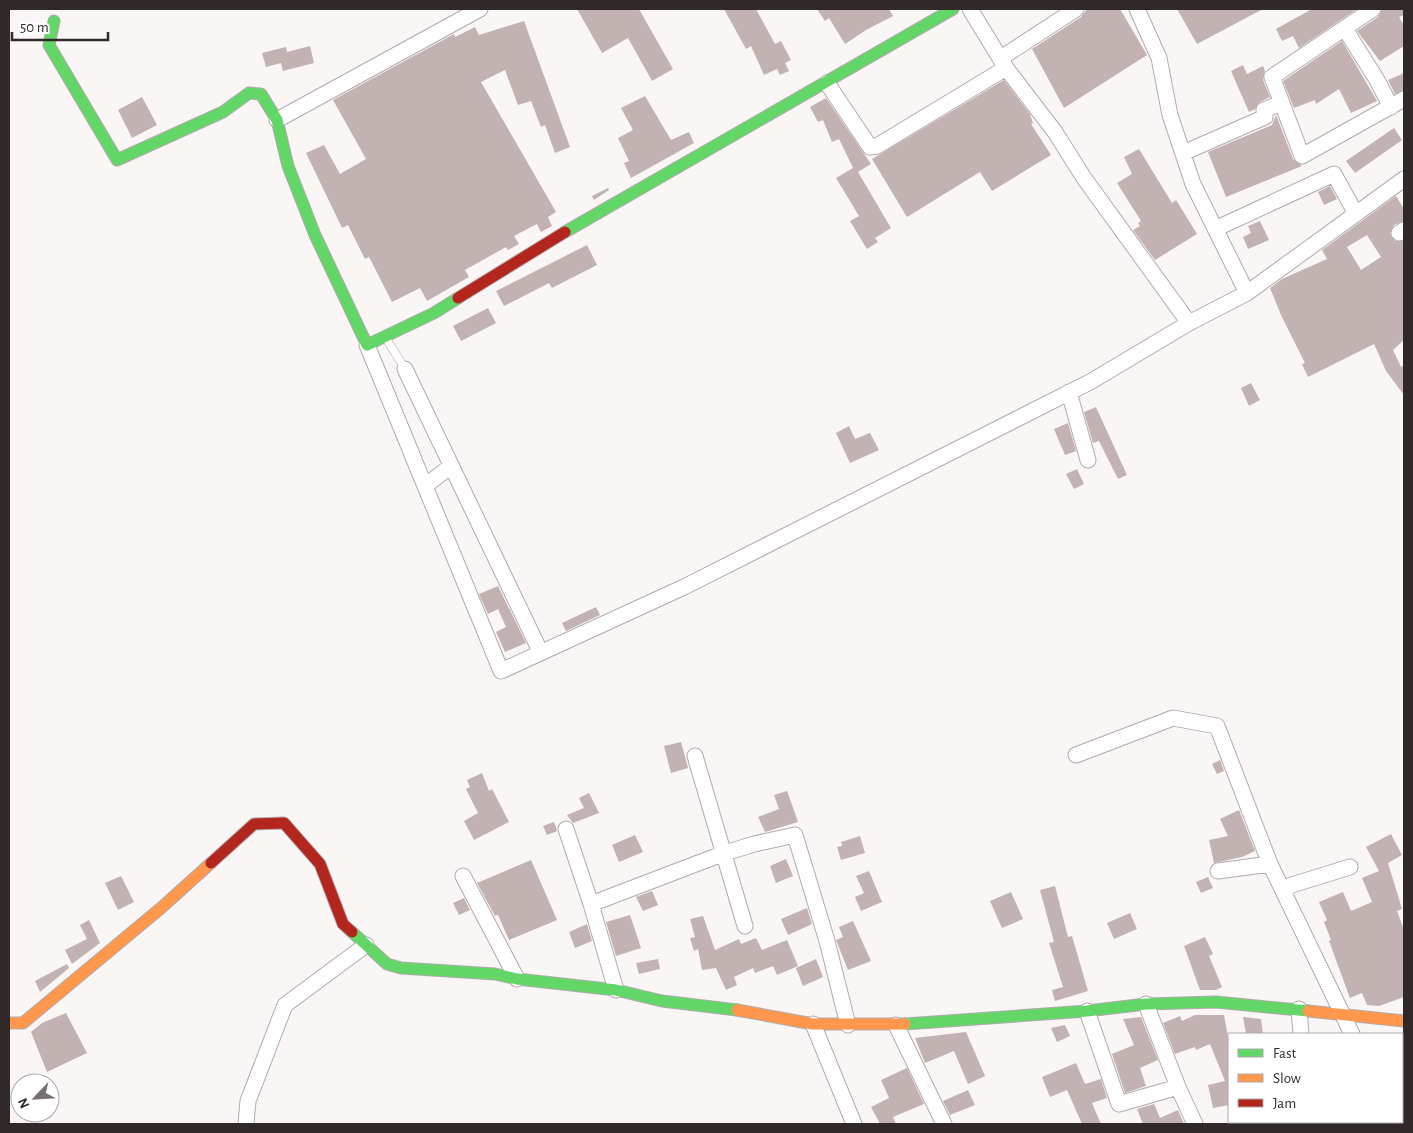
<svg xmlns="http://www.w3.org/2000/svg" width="1413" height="1133" font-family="'Alegreya Sans',sans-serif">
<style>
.building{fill:#c2b2b1;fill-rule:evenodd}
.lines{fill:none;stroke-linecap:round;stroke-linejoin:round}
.lane-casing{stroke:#b1abab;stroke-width:9}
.street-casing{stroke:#b1abab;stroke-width:17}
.fast-casing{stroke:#b1abab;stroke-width:13}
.slow-casing{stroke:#b1abab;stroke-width:13}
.jam-casing{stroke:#b1abab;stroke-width:13}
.lane{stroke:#fefefe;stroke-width:8}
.street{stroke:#fefefe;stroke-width:15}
.fast{stroke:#63d668;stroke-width:11}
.slow{stroke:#ff974d;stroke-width:11}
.jam{stroke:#b3261e;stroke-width:11}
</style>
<rect width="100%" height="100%" fill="#fbf6f6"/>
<path class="building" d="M577 9H639L673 69 652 81 628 38 602 53Z
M724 9H756L775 44 781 41 791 60 785 63 789 71 780 75 777 69 764 75 751 46 746 49Z
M817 9H889L893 16 866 30 845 44 829 18 825 21Z
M1087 9H1120L1147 55 1064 108 1032 49 1081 17Z
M1177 9H1263L1197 44Z
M1312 9H1357L1299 48 1293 36 1282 41 1276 29Z
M1382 9H1404V15L1399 17 1404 25V46L1380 61 1357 31 1378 17Z
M524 21 570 147 555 153 545 125 541 127 531 101 518 105 505 70 481 82 556 212 548 217 552 226 541 232 537 224 514 236 519 244 508 250 506 247 465 270 469 277 427 301 420 288 392 302 369 257 365 259 348 225 342 228 306 153 324 145 340 174 366 159 333 100 454 34 455 37 475 27 479 35Z
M1342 41 1377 101 1351 113 1339 89 1316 104 1315 100 1294 108 1283 81Z
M310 46 314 63 283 71 281 63 266 67 262 53 286 47 287 52Z
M1243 65 1247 74 1263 66 1265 71 1263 80 1270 97 1260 102 1255 109 1249 112 1231 71Z
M1404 73V90L1395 94 1388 80Z
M1004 80 1030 114 1033 123 1031 124 1051 155 992 191 980 172 907 217 872 159Z
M645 96 671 140 689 132 694 143 631 178 624 163 629 161 618 138 633 130 621 108Z
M142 97 157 125 132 138 118 110Z
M826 98 871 164 858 172 891 228 875 238 878 242 867 249 850 221 859 216 836 178 853 168 839 139 832 142 823 120 818 122 810 107Z
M1276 115 1293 159 1302 166 1226 197 1208 152 1272 125Z
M1394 128 1402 140 1355 173 1346 161Z
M1139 149 1172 203 1176 200 1197 234 1155 260 1133 230 1140 226 1138 223 1141 221 1117 183 1132 174 1124 157Z
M1330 186 1337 199 1324 205 1318 192Z
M608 188 609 190 594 200 592 196Z
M1396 196 1404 209V221L1394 225 1390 234 1395 241H1404V340L1393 350 1401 367 1404 365V395L1386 371 1374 344 1308 377 1302 364 1305 363 1282 317 1270 288 1282 279 1327 259 1322 250ZM1367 235 1381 257 1361 270 1347 247Z
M1260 221 1269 240 1248 249 1243 237 1251 233 1248 226Z
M587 245 597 265 552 288 549 283 504 306 496 291Z
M488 308 496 323 461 341 453 326Z
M1251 383 1260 400 1249 406 1241 388Z
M1096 407 1127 475 1118 479 1099 441 1093 443 1084 412Z
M1068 423 1076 451 1065 455 1054 429Z
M849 426 855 439 870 433 879 450 850 463 836 433Z
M1077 469 1084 484 1074 489 1066 474Z
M498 586 526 643 505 652 496 632 506 627 498 609 488 614 479 594Z
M596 607 600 615 566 631 562 623Z
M681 742 688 768 671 773 664 746Z
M1220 760 1224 771 1217 774 1212 764Z
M482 773 489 791 492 789 509 822 474 840 464 821 478 813 466 789 470 787 467 780Z
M787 791 798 822 765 832 758 817 779 809 774 795Z
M589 793 599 813 573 823 567 815 584 808 579 798Z
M1239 810 1255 851 1242 857 1214 863 1209 840 1228 836 1220 819Z
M554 822 557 831 547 835 543 826Z
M1391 834 1402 855 1388 863 1402 909 1397 911 1404 930V997L1379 1006 1367 1005 1362 993 1350 998 1329 941 1331 940 1324 922 1327 920 1319 902 1343 892 1351 911 1372 902 1362 878 1379 871 1366 847Z
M635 835 643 852 619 862 612 845Z
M860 836 865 853 841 860 837 847 842 846 841 842Z
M786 859 793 876 776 883 770 866Z
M531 860 557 920 509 940 498 915 495 916 477 883Z
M869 871 882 902 861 911 855 897 864 893 856 876Z
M121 876 134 902 118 910 105 883Z
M1208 877 1213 888 1201 893 1196 882Z
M1055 886 1068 937 1072 936 1088 991 1055 1001 1052 990 1063 987 1049 943 1054 942 1040 890Z
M652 891 658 905 643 911 636 897Z
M1011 892 1023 919 1002 928 990 901Z
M464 898 470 910 459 915 453 903Z
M807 908 812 924 788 935 781 919Z
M1130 913 1137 929 1114 939 1107 923Z
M630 915 641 948 616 956 606 922Z
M703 916 715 950 739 939 741 944 756 938 762 950 787 940 798 966 777 975 773 966 755 973 753 968 734 977 737 985 726 990 716 968 702 970 698 949 694 951 690 938 695 937 690 919Z
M89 920 100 943 72 964 65 950 87 939 80 925Z
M853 921 871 961 848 970 836 940 843 937 839 927Z
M587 924 592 941 575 948 569 932Z
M1205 937 1213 954 1209 956 1222 987 1216 990H1200L1184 946Z
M658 959 660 969 639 974 636 963Z
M816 959 823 977 803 986 796 968Z
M67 964 69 968 40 992 35 981Z
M66 1013 87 1053 47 1072 31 1032 42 1023Z
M1195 1015H1224L1229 1043V1105L1213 1108 1208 1085 1225 1081 1210 1044 1196 1050 1195 1047 1175 1054 1163 1023 1180 1016 1182 1021Z
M1141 1017 1158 1060 1140 1068 1146 1086 1125 1093 1112 1054 1134 1045 1123 1019Z
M1243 1017 1261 1019 1263 1034H1246Z
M1065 1025 1070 1036 1057 1042 1051 1028Z
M966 1032 985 1076 968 1084 954 1051 925 1063 915 1038Z
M1076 1063 1085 1084 1101 1079 1107 1098 1092 1103 1101 1124H1082L1067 1090 1050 1097 1042 1077Z
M907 1068 924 1104 893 1117 896 1124H880L871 1107 889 1098 881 1080Z
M968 1090 975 1105 950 1115 943 1101Z
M1154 1104 1160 1118 1178 1110 1184 1124H1143L1137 1109Z"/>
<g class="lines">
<g class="lane-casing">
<path id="lane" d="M386 338 405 369"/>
</g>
<g class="street-casing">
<path id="street" d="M970 9 1006 68 1055 132 1084 178 1189 323 1247 293 1404 179
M1137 9 1159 58 1170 115 1193 184 1247 293
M1373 9 1272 77 1302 156 1404 99
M1345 29 1377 80 1391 107
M1001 58 1076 9
M827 83 870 147 877 146 1006 68
M277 120 480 9
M1183 153 1265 117 1264 110 1281 103
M1215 229 1334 174 1356 214
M1399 233 1404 230
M367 345 501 671 684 587 1090 382 1189 323
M405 369 541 653
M1069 392 1088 460
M425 486 451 466
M1076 755 1173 718 1217 726 1270 864 1352 1034
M695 756 745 926
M566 829 591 904 616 990
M1218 871 1270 864
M463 876 517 979
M1282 888 1350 867
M591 904 722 854 754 844 795 835 827 941 848 1025
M1146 1004 1178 1087 1195 1124
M1299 1009 1301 1034
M1087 1011 1119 1104 1178 1087
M813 1024 854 1124
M896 1025 944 1124
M1318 1122 1319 1124
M1392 1122V1124
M246 1124 248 1101 285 1005 366 945
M1250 1124 1259 1122"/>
</g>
<g class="fast-casing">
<path id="fast" d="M54 21 49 45 117 160 223 112 249 93 261 94 277 120 288 166 315 235 367 345 434 313 458 298
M565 232 953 9
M352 932 387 964 401 968 495 974 517 979 616 990 662 1001 737 1010
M905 1024 1087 1011 1146 1004 1216 1002 1308 1011"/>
</g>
<g class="slow-casing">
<path id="slow" d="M737 1010 813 1024H905
M1308 1011 1404 1021
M9 1023H23L161 908 211 863"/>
</g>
<g class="jam-casing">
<path id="jam" d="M458 298 565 232
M211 863 254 824 284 823 320 864 343 924 352 932"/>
</g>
<use href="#lane" class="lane"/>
<use href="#street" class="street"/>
<use href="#fast" class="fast"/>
<use href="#slow" class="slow"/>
<use href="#jam" class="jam"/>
</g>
<rect width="1413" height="1133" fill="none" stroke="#312929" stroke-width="20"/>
<rect x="1228" y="1033" width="175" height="90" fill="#ffffff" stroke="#ada9a9"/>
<rect x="1238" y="1049" width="25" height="8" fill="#63d668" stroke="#ada9a9"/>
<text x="1273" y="1058" font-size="15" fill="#312929">Fast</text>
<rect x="1238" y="1074" width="25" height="8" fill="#ff974d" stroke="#ada9a9"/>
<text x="1273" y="1083" font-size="15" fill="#312929">Slow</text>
<rect x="1238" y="1099" width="25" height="8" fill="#b3261e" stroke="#ada9a9"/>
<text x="1273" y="1108" font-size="15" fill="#312929">Jam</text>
<g transform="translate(35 1098) rotate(245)"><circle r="24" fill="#ffffff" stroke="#ada9a9"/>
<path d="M0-4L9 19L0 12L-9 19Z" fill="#787171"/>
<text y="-8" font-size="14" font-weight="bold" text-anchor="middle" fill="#312929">N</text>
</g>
<path d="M12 32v8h96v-8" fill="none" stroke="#312929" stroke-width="2.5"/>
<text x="20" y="32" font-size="15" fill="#312929" stroke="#ffffff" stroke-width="4" paint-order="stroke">50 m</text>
</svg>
